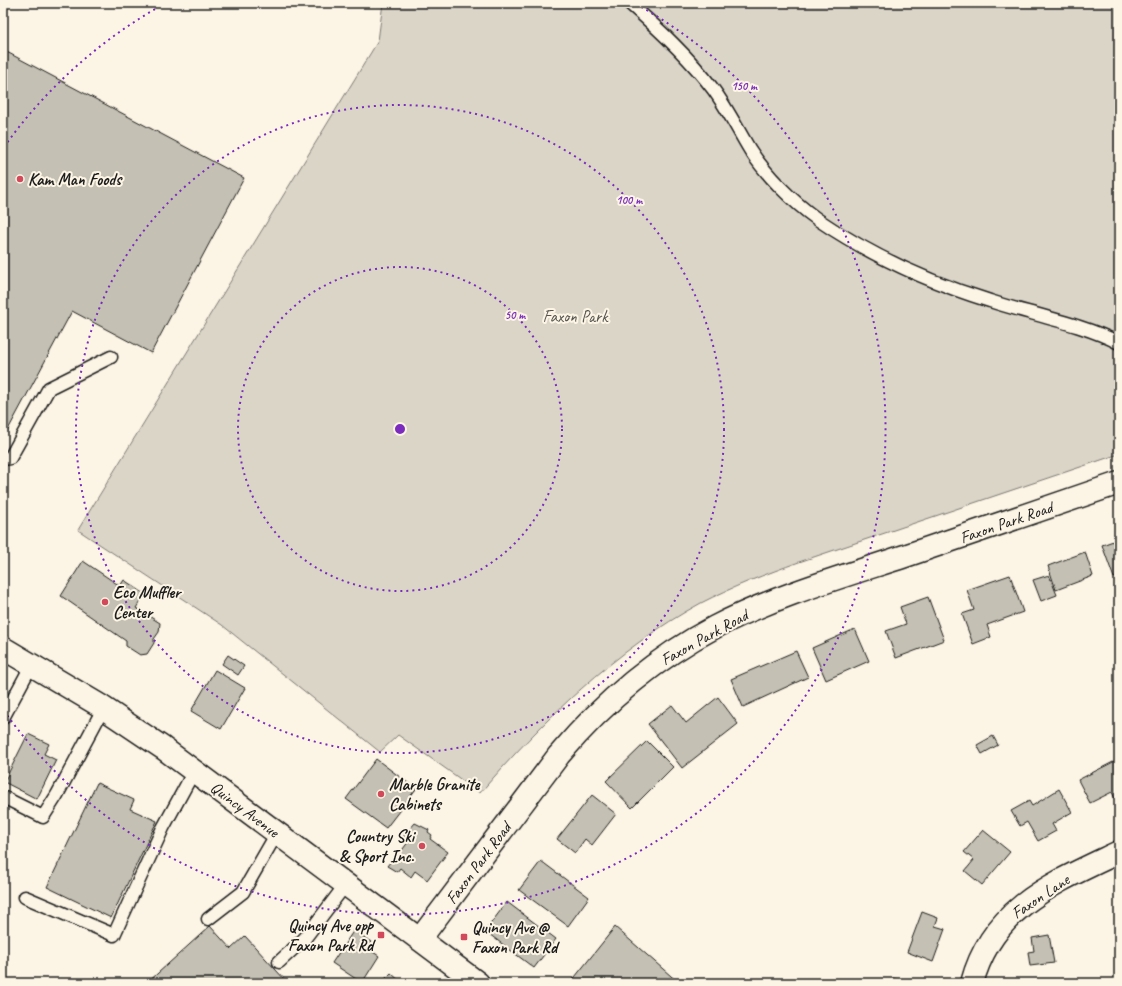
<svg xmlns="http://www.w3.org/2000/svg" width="1122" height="986" font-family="Caveat,sans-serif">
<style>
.green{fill:#dbd5c8;stroke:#7c7872}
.building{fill:#c4c0b3;stroke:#1c1c1c}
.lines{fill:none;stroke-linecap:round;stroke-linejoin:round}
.service-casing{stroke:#1c1c1c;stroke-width:15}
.minor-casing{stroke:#1c1c1c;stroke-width:25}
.tertiary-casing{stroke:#1c1c1c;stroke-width:25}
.primary-casing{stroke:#1c1c1c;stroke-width:25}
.service{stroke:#fcf5e5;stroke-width:12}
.minor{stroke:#fcf5e5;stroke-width:22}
.tertiary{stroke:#fcf5e5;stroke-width:22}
.primary{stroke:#fcf5e5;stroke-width:22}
.ring{fill:none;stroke:#7b2cbf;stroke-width:2;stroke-dasharray:2 4}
.poi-dot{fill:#d1495b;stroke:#fcf5e5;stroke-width:1.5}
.labels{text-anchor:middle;stroke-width:4;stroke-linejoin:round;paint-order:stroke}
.poi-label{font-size:17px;font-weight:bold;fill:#1c1c1c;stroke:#fcf5e5;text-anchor:start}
.park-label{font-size:17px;fill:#555450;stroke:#fcf5e5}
.street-label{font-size:17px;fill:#1c1c1c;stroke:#fcf5e5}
.centre{fill:#7b2cbf;stroke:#fcf5e5;stroke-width:2}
.ring-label{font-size:12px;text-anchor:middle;font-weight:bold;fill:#7b2cbf;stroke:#fcf5e5;stroke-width:4;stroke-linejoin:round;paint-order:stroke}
</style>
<rect width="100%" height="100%" fill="#fcf5e5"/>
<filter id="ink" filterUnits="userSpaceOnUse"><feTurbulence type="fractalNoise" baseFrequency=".025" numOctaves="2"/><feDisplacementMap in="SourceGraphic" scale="8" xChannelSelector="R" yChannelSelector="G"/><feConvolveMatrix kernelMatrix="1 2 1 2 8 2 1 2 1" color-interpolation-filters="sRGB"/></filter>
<g filter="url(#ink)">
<path class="green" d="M383 3H1119V454L799 562C766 574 732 587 701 603 615 650 543 720 480 793L398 735 380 752 222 625 78 530 378 41Z"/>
<path class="building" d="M3 50 244 178 151 353 72 311 3 439Z
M1119 539V576L1114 578 1102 545Z
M1085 552 1093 576 1056 590 1048 566Z
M83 561 120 586 124 580 145 594 136 608 160 623 159 632 154 639V643L147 654 140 655 126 646V641L61 596Z
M1010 575 1023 612 987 625 991 637 973 644 962 614 974 610 967 590Z
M1049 575 1057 595 1041 601 1033 580Z
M928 597 944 640 896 658 886 631 906 624 900 607Z
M855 629 869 661 826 680 812 648Z
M796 651 808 677 743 707 731 679Z
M228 655 244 666 238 675 222 664Z
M215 670 245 688 221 729 191 711Z
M718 697 738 724 682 768 648 724 672 705 686 723Z
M28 734 49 744 44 754 56 760 37 799 4 782Z
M993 736 998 745 982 754 977 745Z
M647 741 673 767 632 808 606 781Z
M376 759 416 789 386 828 346 799Z
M1119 759V800L1116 801 1112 792 1090 803 1078 780Z
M97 783 134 800 130 809 157 821 111 918 47 887Z
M1059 789 1072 812 1052 824 1056 831 1038 841 1027 822 1020 826 1011 811 1029 801 1032 806Z
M592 795 616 814 592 845 585 839 575 853 557 839Z
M415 823 429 830 428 832 432 835 430 839 448 852 427 880 415 871 411 877 400 868 397 872 387 866 391 861 393 862 409 841 403 837Z
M983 830 1010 852 982 885 965 871 974 860 964 852Z
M541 861 589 897 568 926 519 890Z
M507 902 556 939 534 968 485 931Z
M922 912 938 918 935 926 945 929 933 962 907 952Z
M210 926 231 949 245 936 286 981 284 983H147Z
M615 927 679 983 571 982Z
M354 930 371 942 367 948 379 956 362 983 332 963Z
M1049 935 1054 963 1030 966 1028 952 1034 951 1032 938Z
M391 973 402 983H381Z
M893 978 910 983H892Z"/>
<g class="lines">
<g class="service-casing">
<path id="service" d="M629 3C660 30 689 57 713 89 727 108 738 130 750 150 766 175 793 202 817 219 870 255 928 282 990 301 1029 314 1083 324 1119 343
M3 459 10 458 49 388 111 357
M3 718 31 666
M3 797 43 817 57 795 103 709
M25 897 114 935 163 828 194 771
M208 919 243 892 277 833
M279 962 305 938 346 884"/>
</g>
<g class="minor-casing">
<path id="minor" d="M972 983C992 907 1054 883 1119 852"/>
</g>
<g class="tertiary-casing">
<path id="tertiary" d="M420 939 559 755C603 703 654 659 715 627 775 596 841 577 905 556 977 532 1048 507 1119 483"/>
</g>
<g class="primary-casing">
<path id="primary" d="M3 648 99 705 163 748 478 983"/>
</g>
<use href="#service" class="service"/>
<use href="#minor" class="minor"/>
<use href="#tertiary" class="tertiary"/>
<use href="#primary" class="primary"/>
</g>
</g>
<g class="ring">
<circle cx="400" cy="429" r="162"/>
<circle cx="400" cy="429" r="324"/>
<path d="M4 147A486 486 0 0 1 164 4M636 4A486 486 0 1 1 4 711"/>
</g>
<g class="poi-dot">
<circle cx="20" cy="179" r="4"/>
<circle cx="105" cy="602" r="4"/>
<circle cx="381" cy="794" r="4"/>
<circle cx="422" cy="846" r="4"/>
<rect x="377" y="931" width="8" height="8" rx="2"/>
<rect x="460" y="933" width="8" height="8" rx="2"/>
</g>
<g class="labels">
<g class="poi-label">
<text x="28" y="185">Kam Man Foods</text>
<text x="113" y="598">Eco Muffler<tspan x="113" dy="20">Center</tspan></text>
<text x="389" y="790">Marble Granite<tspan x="389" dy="20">Cabinets</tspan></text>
<text x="414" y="842" text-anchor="end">Country Ski<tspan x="414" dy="20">&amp; Sport Inc.</tspan></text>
<text x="373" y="931" text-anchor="end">Quincy Ave opp<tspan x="373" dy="20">Faxon Park Rd</tspan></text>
<text x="472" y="933">Quincy Ave @<tspan x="472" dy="20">Faxon Park Rd</tspan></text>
</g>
<g class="park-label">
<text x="575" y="322">Faxon Park</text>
</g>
<g class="street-label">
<text transform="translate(1006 522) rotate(-19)" y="6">Faxon Park Road</text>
<text transform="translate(704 637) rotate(-29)" y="6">Faxon Park Road</text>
<text transform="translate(245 809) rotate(37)" y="6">Quincy Avenue</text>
<text transform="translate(478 863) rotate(-53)" y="6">Faxon Park Road</text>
<text transform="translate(1040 896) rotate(-34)" y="6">Faxon Lane</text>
</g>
</g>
<circle cx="400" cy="429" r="6" class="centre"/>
<g class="ring-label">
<text x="744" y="90">150 m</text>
<text x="629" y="204">100 m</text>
<text x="515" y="319">50 m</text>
</g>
<rect width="1122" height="986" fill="none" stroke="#fcf5e5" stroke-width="16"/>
<rect x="8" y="8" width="1106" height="970" fill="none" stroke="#1c1c1c" stroke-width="1.5" filter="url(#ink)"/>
</svg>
